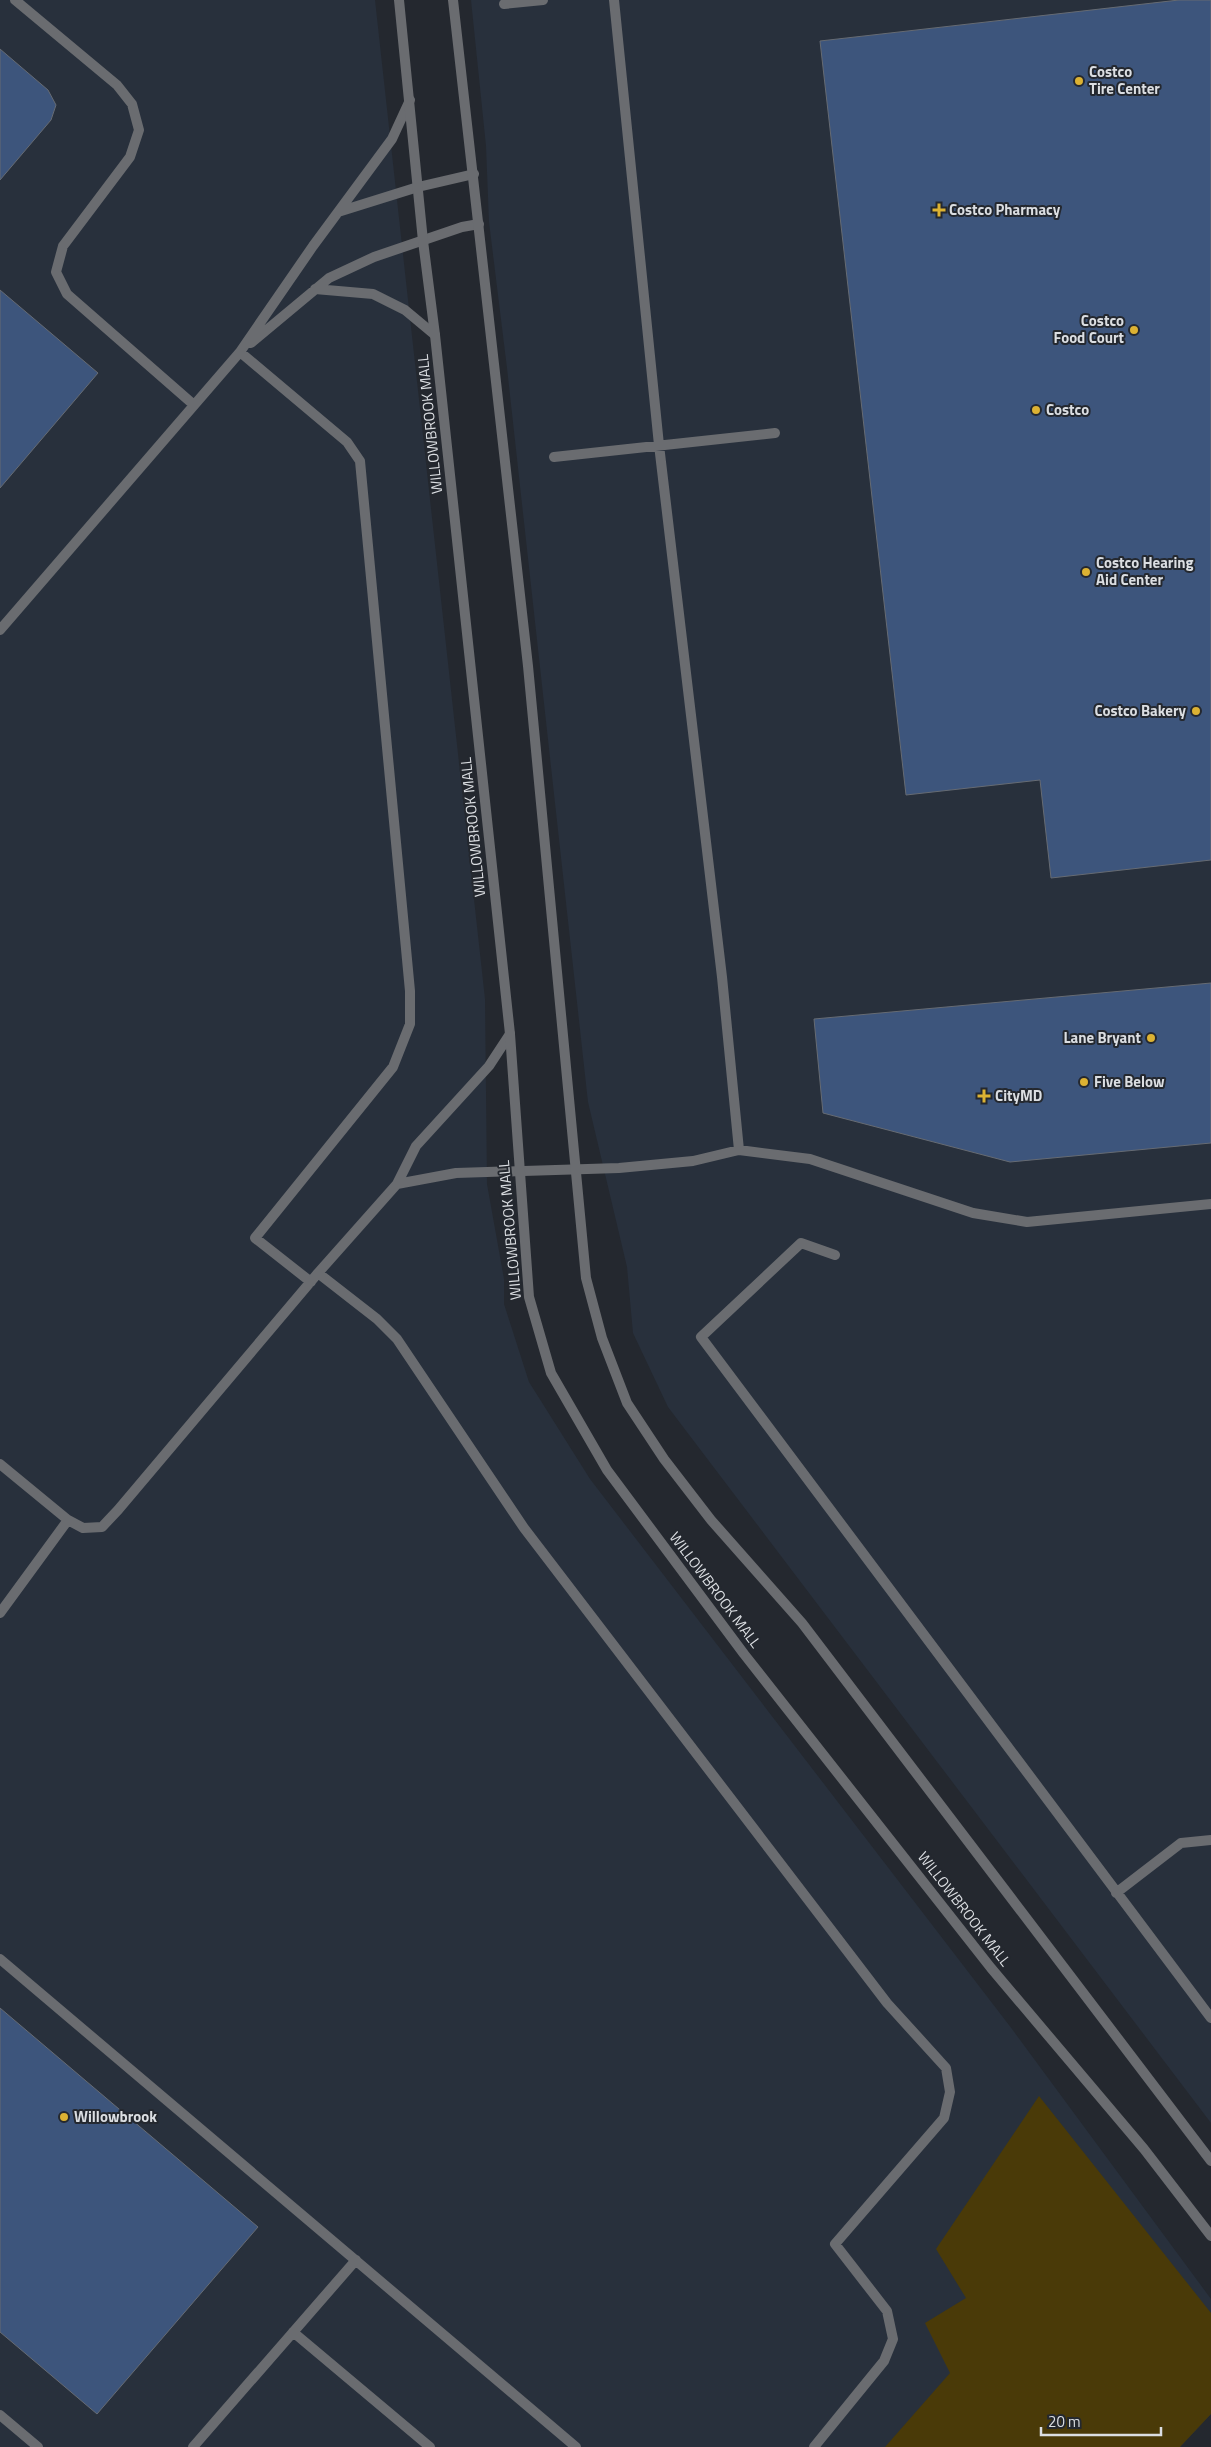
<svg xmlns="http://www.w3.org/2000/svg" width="1211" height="2447" font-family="'Titillium Web',sans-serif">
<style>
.built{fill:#28303c}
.green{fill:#4a3a08}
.building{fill:#3d557c;stroke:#666b73}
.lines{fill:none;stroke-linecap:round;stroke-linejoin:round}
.service{stroke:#6a6c70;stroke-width:10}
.minor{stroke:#6a6c70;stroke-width:10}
.poi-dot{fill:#dcb233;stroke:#24282f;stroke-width:2}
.labels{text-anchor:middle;stroke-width:4;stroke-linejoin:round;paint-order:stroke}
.poi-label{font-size:15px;font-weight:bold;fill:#dbdee2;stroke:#24282f;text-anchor:start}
.street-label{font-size:15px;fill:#dbdee2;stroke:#24282f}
</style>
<rect width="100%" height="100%" fill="#24282f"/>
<path class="built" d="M0 0H375L485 999 487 1184 504 1279V1304L529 1382 590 1479 1012 2029 1211 2299V2414L1180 2447H0Z
M471 0H1211V2123L668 1407 633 1333 627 1267 588 1102 507 368 489 222 486 146Z"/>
<path class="green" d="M1039 2096 1211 2313V2414L1180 2447H885L950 2373 925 2323 966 2298 936 2249Z"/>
<path class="building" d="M1179 0H1211V860L1051 878 1040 780 906 795 820 41Z
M0 49 48 90 56 105 51 120 0 180Z
M0 290 98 373 0 488Z
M1211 983V1143L1010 1162 823 1113 814 1019Z
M0 2008 258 2227 97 2414 0 2332Z"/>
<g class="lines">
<path class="service" d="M15 0 117 85 132 104 139 130 130 157 63 246 56 272 67 294 194 405
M504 4 543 0
M338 212 418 187 474 174
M315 289 373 294 405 310 435 335
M251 343 329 278 374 257 462 227 479 224
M240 352 347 442 360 461 410 991V1024L393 1067 255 1238 311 1282
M554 457 775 433
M0 630 240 352 313 246 392 139 410 100
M739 1150 810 1159 973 1213 1027 1222 1211 1204
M397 1184 416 1146 489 1066 510 1034
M835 1255 801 1243 701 1337 1211 2018
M318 1273 377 1319 397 1339 524 1528 887 2003 946 2068 950 2092 944 2118 835 2244 887 2311 893 2339 884 2361 814 2447
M0 1464 68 1520
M0 1613 68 1520 83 1528 102 1527 118 1510 318 1273 397 1184 456 1173 619 1168 693 1161 739 1150 722 977 659 445 614 0
M1116 1893 1181 1843 1211 1840
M0 1959 576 2447
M293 2332 430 2447
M0 2415 38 2447
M193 2447 356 2260"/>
<path class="minor" d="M399 0 423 241 435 335 510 1034 529 1297 551 1373 607 1470 744 1654 991 1968 1144 2149 1211 2236
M453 0 528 666 586 1278 602 1338 627 1403 664 1459 711 1520 802 1623 1211 2161"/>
</g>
<g class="poi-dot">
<circle cx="1079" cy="81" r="5"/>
<path d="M936.5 202.5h5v5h5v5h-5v5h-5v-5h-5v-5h5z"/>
<circle cx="1134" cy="330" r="5"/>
<circle cx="1036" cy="410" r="5"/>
<circle cx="1086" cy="572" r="5"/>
<circle cx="1196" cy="711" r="5"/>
<circle cx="1151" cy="1038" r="5"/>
<circle cx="1084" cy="1082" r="5"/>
<path d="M981.5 1088.5h5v5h5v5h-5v5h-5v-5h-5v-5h5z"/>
<circle cx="64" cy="2117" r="5"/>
</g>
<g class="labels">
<g class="poi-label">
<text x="1089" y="77">Costco<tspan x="1089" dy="17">Tire Center</tspan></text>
<text x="949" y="215">Costco Pharmacy</text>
<text x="1124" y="326" text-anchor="end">Costco<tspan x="1124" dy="17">Food Court</tspan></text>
<text x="1046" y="415">Costco</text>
<text x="1096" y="568">Costco Hearing<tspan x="1096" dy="17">Aid Center</tspan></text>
<text x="1186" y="716" text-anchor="end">Costco Bakery</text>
<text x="1141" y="1043" text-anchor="end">Lane Bryant</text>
<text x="1094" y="1087">Five Below</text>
<text x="995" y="1101">CityMD</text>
<text x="74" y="2122">Willowbrook</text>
</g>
<g class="street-label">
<text transform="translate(430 424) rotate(-96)" y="5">WILLOWBROOK MALL</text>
<text transform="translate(473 827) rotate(-96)" y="5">WILLOWBROOK MALL</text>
<text transform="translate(510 1230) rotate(-95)" y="5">WILLOWBROOK MALL</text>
<text transform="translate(715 1590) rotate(53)" y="5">WILLOWBROOK MALL</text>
<text transform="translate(964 1909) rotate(52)" y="5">WILLOWBROOK MALL</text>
</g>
</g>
<path d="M1041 2427v8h120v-8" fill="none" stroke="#dbdee2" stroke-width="2.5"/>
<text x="1048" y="2427" font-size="15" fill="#dbdee2" stroke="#24282f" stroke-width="4" paint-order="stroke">20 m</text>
</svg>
